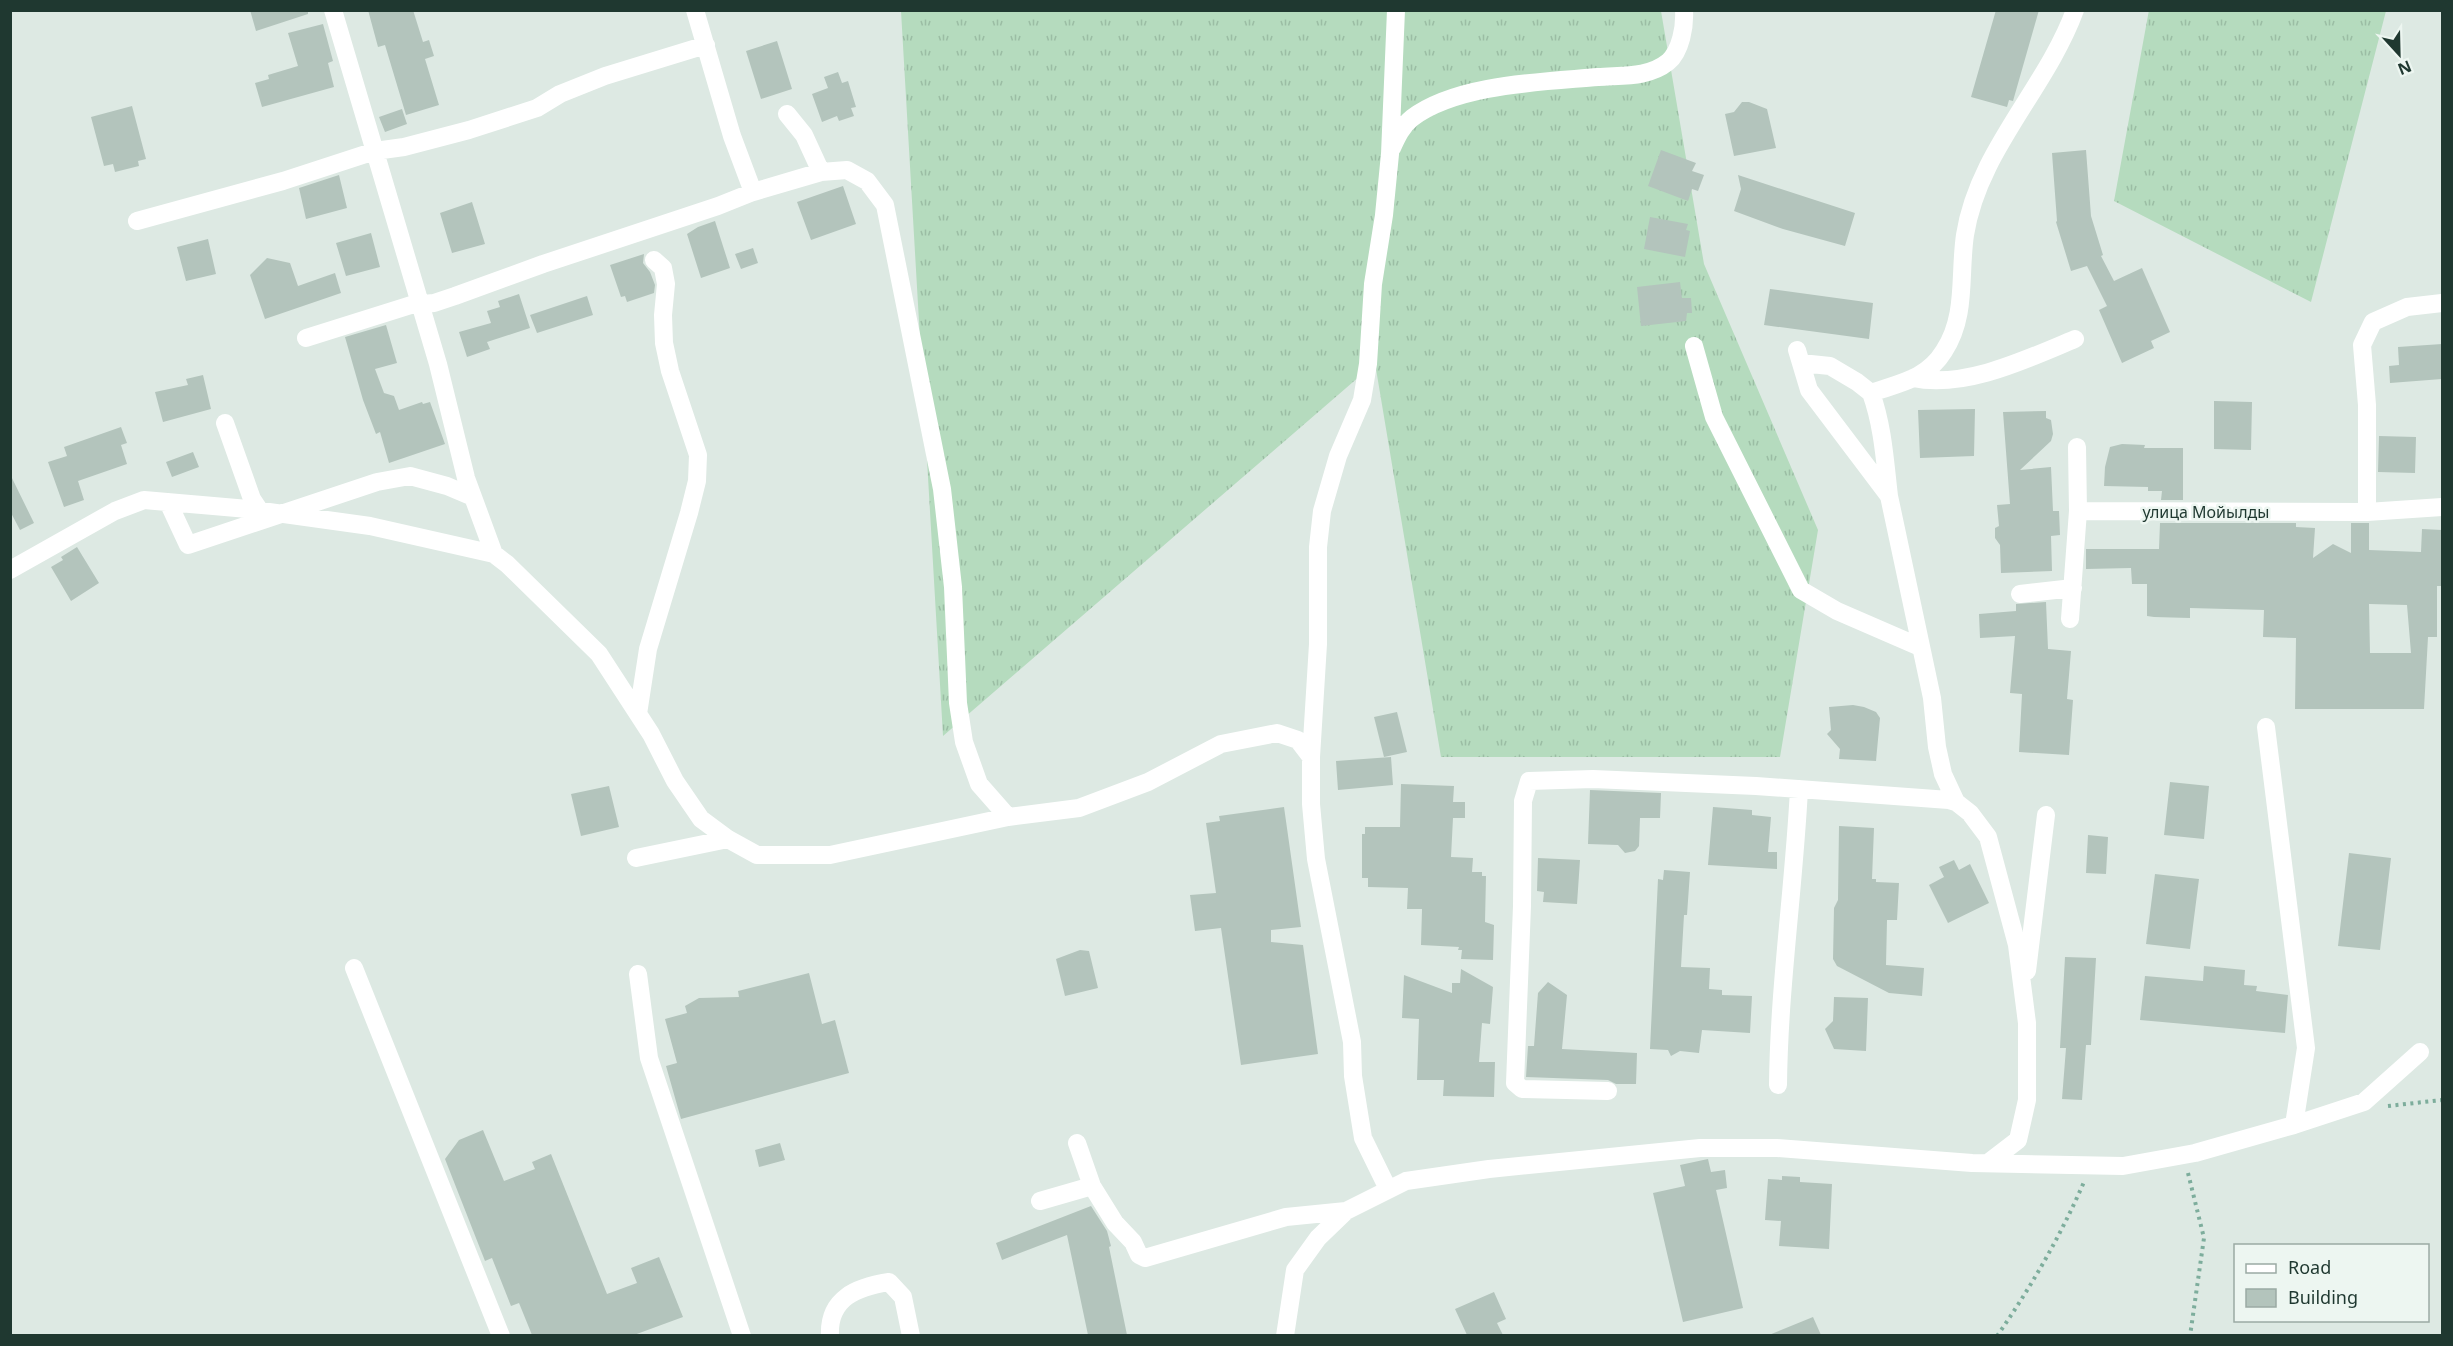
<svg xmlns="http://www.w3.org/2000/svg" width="2453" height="1346" font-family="'Noto Sans',sans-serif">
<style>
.grass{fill:url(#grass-tufts)}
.building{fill:#b3c4bc;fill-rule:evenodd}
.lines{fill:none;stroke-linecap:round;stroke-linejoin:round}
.path{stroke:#7dad9c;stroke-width:4;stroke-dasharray:3 4.5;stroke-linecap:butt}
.minor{stroke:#fff;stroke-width:18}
.labels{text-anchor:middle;stroke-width:5;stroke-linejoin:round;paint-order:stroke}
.street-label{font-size:16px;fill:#1f3830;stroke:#edf6f1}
</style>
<defs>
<pattern id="grass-tufts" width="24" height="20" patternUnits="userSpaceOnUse" patternTransform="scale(1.5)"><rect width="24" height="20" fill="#b5dbbe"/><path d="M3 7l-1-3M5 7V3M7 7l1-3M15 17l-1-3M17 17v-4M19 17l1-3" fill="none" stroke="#9bbda4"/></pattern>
</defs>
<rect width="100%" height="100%" fill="#dde9e3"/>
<path class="grass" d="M2149 10 2386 11 2311 302 2114 201Z
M901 11H1661L1704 264 1818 530 1780 757H1441L1375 363 943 736Z"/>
<path class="building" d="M250 10H308V14L256 31Z
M368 10H413L423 42 429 40 434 56 425 59 439 105 406 115 385 45 378 47Z
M1996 10H2039L2013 101 2009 100 2007 107 1971 97Z
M323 24 333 61 328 63 334 87 262 107 255 83 269 79 268 75 298 66 288 33Z
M777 41 792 89 761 99 746 51Z
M838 72 842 83 848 81 856 107 851 108 854 116 839 121 837 116 822 122 812 94 828 88 824 77Z
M1742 102H1749L1767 109 1776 148 1734 156 1725 114 1734 112Z
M132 106 146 159 138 161 139 166 115 172 113 164 104 166 91 117Z
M402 109 407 124 385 132 379 117Z
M1661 150 1696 163 1692 171 1704 175 1698 191 1692 189 1688 201 1648 186Z
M2086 150 2091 216 2103 255 2101 256 2114 281 2142 268 2170 332 2151 341 2154 348 2122 363 2099 310 2107 306 2087 266 2071 271 2056 222 2057 221 2052 153Z
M339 175 347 208 306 219 299 188Z
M1738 175 1855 213 1845 246 1783 229 1734 211 1741 189Z
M843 186 856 224 811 240 797 202Z
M472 202 485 244 452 253 440 213Z
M1650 217 1688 224 1686 230 1690 231 1685 257 1644 249Z
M715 221 730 268 701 278 687 234 698 227Z
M371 233 380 267 346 276 336 243Z
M208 239 216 274 186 281 177 247Z
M753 248 758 263 741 269 735 254Z
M644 254 643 263 650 272 655 285 654 293 627 302 625 296 621 297 610 265Z
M267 258 290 263 298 286 335 273 341 293 265 319 250 275Z
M1680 282 1682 298H1691L1692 313H1687L1686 321 1641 326 1637 287Z
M1770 289 1873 303 1869 339 1764 325Z
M519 294 530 328 487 342 490 349 467 357 459 332 491 323 487 311 500 307 498 301Z
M587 296 593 315 537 333 530 315Z
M386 325 397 363 375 369 384 393 394 396 399 410 422 402 423 404 430 402 445 444 389 463 380 432 376 434 363 400 345 337Z
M2442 344V379L2390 383 2389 366 2399 365 2398 347Z
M203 375 211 409 163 422 155 392 188 385 186 379Z
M2214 401 2252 402 2251 450 2214 449Z
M1975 409 1974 456 1920 458 1918 410Z
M2046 411V418L2051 420 2053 434 2051 441 2020 470 2051 467 2053 511H2059L2060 535 2051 536 2052 571 2001 573 2000 545 1995 538V528L1999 526 1997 505 2010 504 2003 412Z
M121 427 127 443 121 445 127 464 78 481 84 500 64 507 48 462 67 456 64 447Z
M2379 436 2416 437 2415 473 2378 472Z
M2122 444 2145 445 2144 448H2183V500H2161L2162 491H2148V487L2104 486 2105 467 2110 447Z
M193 452 199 467 172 477 166 462Z
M10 474 34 523 20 530 10 511Z
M2160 523H2296V527L2315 528 2313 558 2333 544 2351 553V523H2369V550L2421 552 2422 529 2442 530V586H2437V637H2428L2424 709H2295L2296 638 2263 637 2264 610 2190 608V618L2154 617 2147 616V584H2132L2131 568 2086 569V549H2159ZM2369 604 2407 605 2411 653H2370Z
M77 547 99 583 71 601 51 567 63 560 61 557Z
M2046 602 2048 649 2071 651 2067 699 2073 700 2069 755 2019 752 2022 694 2010 693 2015 636 1980 638 1979 614 2016 611V604Z
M1853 705 1864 707 1876 712 1880 718 1876 761 1839 759 1840 749 1827 734 1831 730 1829 707Z
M1397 712 1407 752 1384 757 1374 717Z
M1391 757 1393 785 1338 790 1336 761Z
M2170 782 2209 786 2204 839 2164 835Z
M1401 784 1454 786 1453 802H1465V818H1453L1451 857 1473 858 1472 872H1482V876H1486L1485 922 1494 925 1493 960 1461 959 1462 950H1458L1459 947 1421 945 1422 909H1407L1408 888 1368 887V878H1362V834H1365V827H1400Z
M609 786 619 827 581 836 571 794Z
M1590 790 1661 793 1660 818H1640L1639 846 1635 851 1625 853 1618 845 1588 844Z
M1284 807 1301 927 1271 930V942L1303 945 1318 1054 1241 1065 1221 928 1195 931 1190 895 1216 893 1206 823 1220 821 1219 816Z
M1713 807 1752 810V815L1771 817 1768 852H1777V869L1708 865Z
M1839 826 1874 828 1872 879H1876V882L1899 883 1897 920H1887L1886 965 1924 968 1922 996 1889 993 1837 966 1833 959 1834 908 1838 900Z
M2088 835 2108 837 2106 874 2086 873Z
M2349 853 2391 858 2380 950 2338 946Z
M1538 858 1580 860 1577 904 1543 902 1544 892 1537 891Z
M1954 860 1959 870 1970 864 1989 903 1948 923 1929 885 1944 877 1939 867Z
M1664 870 1690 872 1687 915H1684L1681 967 1710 968 1709 989 1722 990V995L1752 996 1750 1033 1702 1030 1699 1053 1680 1051 1671 1056 1668 1050 1650 1049 1658 879 1663 880Z
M2155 874 2199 879 2190 949 2146 944Z
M1080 950 1089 951 1098 988 1065 996 1056 959Z
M2065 957 2096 958 2091 1045H2086L2082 1100 2062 1099 2066 1048H2060Z
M2204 966 2245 970 2244 985 2257 986 2256 991 2288 995 2285 1033 2140 1020 2145 976 2203 981Z
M1461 969 1493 987 1490 1024 1482 1023 1479 1062H1495L1494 1097 1443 1096 1444 1080H1417L1419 1019 1402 1018 1404 975 1452 993V983H1460Z
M809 973 822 1024 835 1020 849 1073 681 1119 666 1066 677 1063 665 1019 687 1013 685 1006 699 998 739 997 738 991Z
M1548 982 1567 995 1562 1049 1637 1053 1636 1084H1616L1608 1080 1526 1077 1528 1046H1534L1538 993Z
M1834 997 1868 998 1866 1051 1834 1049 1825 1029 1833 1021Z
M483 1130 504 1181 535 1169 532 1162 551 1154 607 1294 637 1283 631 1268 659 1257 683 1317 634 1335H532L519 1303 511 1306 492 1258 485 1261 445 1159 459 1140Z
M780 1143 785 1160 759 1167 755 1150Z
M1708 1159 1711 1172 1725 1170 1727 1188 1716 1190 1743 1308 1683 1322 1653 1193 1685 1186 1680 1165Z
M1782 1176 1800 1177V1182L1832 1184 1829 1249 1779 1246 1781 1221 1765 1220 1768 1179 1782 1180Z
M1091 1206 1107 1231 1111 1246 1109 1247 1127 1335H1088L1067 1235 1002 1260 996 1243Z
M1494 1292 1506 1319 1497 1323 1503 1335H1467L1455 1309Z
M1813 1317 1821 1335H1769Z"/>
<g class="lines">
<path class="path" d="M2388 1106 2442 1100
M2188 1173 2204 1238 2190 1336
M1997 1336C2031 1287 2060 1237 2084 1182"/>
<path class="minor" d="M333 10 438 364 466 478 494 554
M695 10 732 136 753 192
M787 114 804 135 821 172
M1392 148C1397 137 1402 126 1412 118 1457 84 1542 82 1598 77 1622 75 1648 78 1668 62 1681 51 1685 26 1684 10
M137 221 283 181 375 151 404 147 469 130 537 108 560 94 605 76 706 45
M306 338 411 305 434 303 455 296 543 264 718 206 753 192 821 172 847 170 867 181 885 205 942 489 953 587 958 703 964 742 979 784 1008 817
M1694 346 1714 417 1801 590 1837 611 1920 647
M1797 350 1809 390 1889 496 1932 698 1937 747 1943 774 1956 802
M1801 363 1830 366 1857 382 1871 393
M1913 378C1965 389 2027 359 2075 339
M225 423 252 499 260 511
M2077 447 2078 511
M1889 496C1885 462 1883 426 1871 393 1900 383 1927 379 1944 351 1967 316 1959 275 1965 235 1978 151 2046 89 2075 10
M168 502 188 545 377 482 410 476 447 486 473 497
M2367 512V405L2362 345 2373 322 2407 307 2442 303
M10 570 115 511 144 500 248 509 370 526 494 554 507 564 599 654 651 734 675 781 701 819 728 839 757 855H830L1008 817 1079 808 1148 782 1221 744 1277 733 1298 740 1311 757
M2020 594 2073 588
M2070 619 2078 511 2367 512 2442 507
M638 714 648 649 689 513 697 481 698 455 670 371 664 343 663 315 666 284 663 268 654 260
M2266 727 2306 1048 2294 1125
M636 858 728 839
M354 968 501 1336
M2027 971 2046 815
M638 974 649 1058 742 1336
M1778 1085C1779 986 1794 888 1799 789
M1608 1091 1522 1089 1515 1083 1522 906 1523 801 1529 781 1593 779 1756 786 1949 800 1956 802 1970 813 1988 837 2017 945 2027 1023V1100L2018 1140 1988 1163
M1077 1143 1092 1186 1115 1223 1133 1242 1139 1255 1145 1258 1286 1217 1346 1211
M1388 1189 1363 1138 1353 1076 1352 1042 1316 859 1311 804V757L1318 644V547L1322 511 1338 456 1362 400 1368 364 1373 284 1384 215 1390 154 1396 10
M1040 1201 1092 1186
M830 1336C828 1298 857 1287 889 1282L903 1297 911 1336
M1285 1336 1295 1270 1318 1238 1346 1211 1406 1181 1489 1169 1700 1148H1777L1972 1163 2123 1166 2195 1153 2294 1125 2364 1102 2420 1052"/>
</g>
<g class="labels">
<g class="street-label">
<text x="2206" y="518">улица Мойылды</text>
</g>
</g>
<rect width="2453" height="1346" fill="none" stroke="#1f3830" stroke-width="24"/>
<rect x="2234" y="1244" width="195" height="78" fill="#edf6f1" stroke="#9baaa4" stroke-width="1.5"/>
<rect x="2246" y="1264" width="30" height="9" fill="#ffffff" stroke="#9baaa4" stroke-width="1.5"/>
<text x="2288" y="1274" font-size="18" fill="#1f3830">Road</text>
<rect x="2246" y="1289" width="30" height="18" fill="#b3c4bc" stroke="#9baaa4" stroke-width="1.5"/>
<text x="2288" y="1304" font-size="18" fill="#1f3830">Building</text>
<g transform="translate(2399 54) rotate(158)" stroke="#edf6f1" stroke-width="4.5" paint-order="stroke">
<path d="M0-4.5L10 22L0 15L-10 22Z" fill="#1f3830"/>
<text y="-9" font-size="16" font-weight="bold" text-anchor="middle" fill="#1f3830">N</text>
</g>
</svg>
